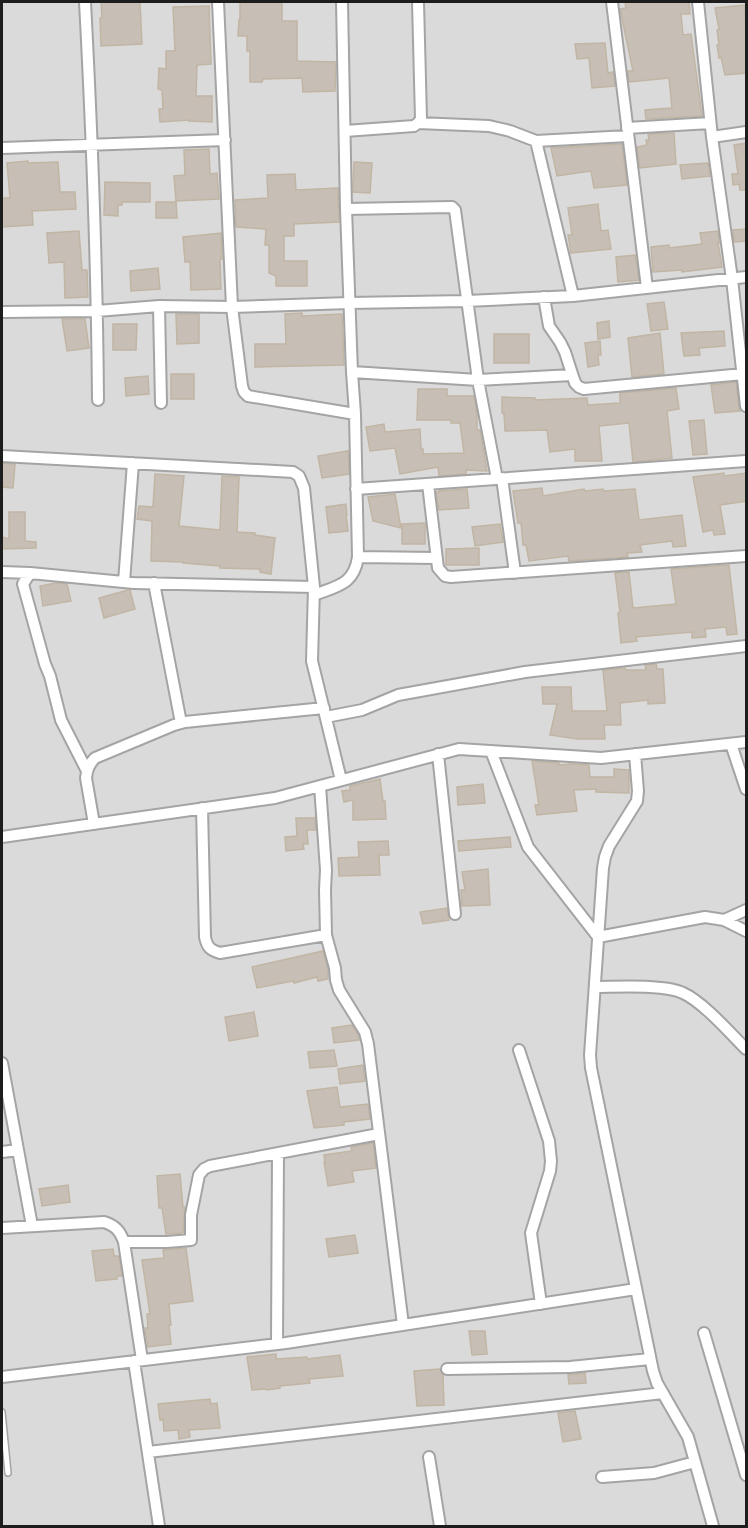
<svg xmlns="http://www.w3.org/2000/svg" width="748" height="1528" font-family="Arial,sans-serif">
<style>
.residential{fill:#dbdada}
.building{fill:#c7bfb5;stroke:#c1b5a4;stroke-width:1.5}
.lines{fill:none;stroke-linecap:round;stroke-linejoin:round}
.lane-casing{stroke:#a4a4a4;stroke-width:8}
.street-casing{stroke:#a4a4a4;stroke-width:14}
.lane{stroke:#fff;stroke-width:5}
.street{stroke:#fff;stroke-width:10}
</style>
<rect width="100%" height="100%" fill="#efece2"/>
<path class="residential" d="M2 2H746V1526H2Z"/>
<path class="building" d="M101 2H140L142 44 101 46 100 18 102 17Z
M240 2H282V21H297V61L336 62 335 91 303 92 302 78 263 79 262 82H250V51H247V36H238L239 20H240Z
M625 2H689L690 14H681L683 35 691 34 702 116 646 119 645 110 672 108 669 78 629 82 628 71H633L620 9 626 8Z
M745 5 747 73 725 75 721 57 719 58 717 45H719L717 30 719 29 715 8Z
M209 6 211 64 197 65 196 96H212V122L189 121V120L160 122 159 109H163L162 90 158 89 159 68 166 69V51H175L173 7Z
M605 43 608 73 613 72 615 86 592 88 589 58 577 59 575 44Z
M674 133 676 164 640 168 637 147 647 145 646 140H649L648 134Z
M747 143V190H740L739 184 733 185 732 174H738L734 145Z
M622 144 627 185 594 188 591 171 557 176 551 148Z
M209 149 210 174 217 173 219 199 176 201 174 176 185 175 184 150Z
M28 161V163L58 162 60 192H75L76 209 32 211 33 225 2 227V198H10L7 163Z
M354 162 372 163 370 193 353 192Z
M708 163 710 176 682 179 680 165Z
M295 174 296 190 338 188 339 222 294 224V236H284V261H307V286H276V276L269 273V245H265L266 229 236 227 235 200 268 198 267 175Z
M105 182 150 183V202H122V205H118V216L104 215Z
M156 202H176L177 218H156Z
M598 204 601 231 608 230 611 249 571 253 568 235H572L568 208Z
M747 229V241L734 242 733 230Z
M79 231 82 270H87L88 297 65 298 64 262 49 263 47 233Z
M718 231 719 243H718L722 267 682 272V270L653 272 651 247 669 245V248L702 244 700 233Z
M221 233 222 259H220L221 289 191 290 190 262H185L183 237Z
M635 255 639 280 618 282 616 257Z
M158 268 160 289 131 291 130 271Z
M664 302 668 329 651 331 647 304Z
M302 313V316L342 314 344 365 255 367V344H286L285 314Z
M176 314H199V343L177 344Z
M62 319H85L89 348 67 351Z
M609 321 610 337 598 339 597 323Z
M113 324H137L136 350H113Z
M724 331 725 346 699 348 700 355 684 356 681 333Z
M660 333 664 374 632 377 628 338Z
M494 334H529V363H494Z
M600 341 601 355H598L599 365 588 367 585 343Z
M171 374H194V399H171Z
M148 376 149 394 126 396 125 378Z
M736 382 739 407 740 411 715 413 711 385Z
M676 388 679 409 667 411 672 458 633 462 629 423 599 426 602 461H575V449L550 452 547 430 505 431 504 413H502V397L535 398V400L587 398 588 405 620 403V393Z
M418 389H447V396H474L477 414V430H480L487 471 466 470V474L439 476 438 467 400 474 395 448 370 451 366 427 384 424 385 432 420 429 421 449H423V454L464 453 460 423H451V420H417Z
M704 420 707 454 693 455 689 421Z
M348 451 349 474 322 478 318 456Z
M2 463 15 464 13 488 2 487Z
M724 473V476L747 473V501L720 505 725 534 714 535 713 530 703 532 693 477Z
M155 474 184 476 179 526 220 530 222 476 239 477 237 532 255 533V535L275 538 271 574 260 572V569L220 568V566L183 563V562L151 561 152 521 137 519 139 506 153 507Z
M542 488 543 496 584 489 585 491 603 489V491L635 489 639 520 682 515 686 546 673 547 672 541 640 545 642 552 627 553 628 557 569 561 568 556 529 561 526 545H523L521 523H518L513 491Z
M467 489 469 508 439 510 436 492H439V491Z
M395 494 401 528 373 521 368 497Z
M346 504 347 515H346L348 531 329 533 326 507Z
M9 512H25V541L36 542V548L2 549V537L9 539Z
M425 523V544H402V524Z
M500 524 503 542 475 546 472 527Z
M479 548V565H446V549Z
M729 565 737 634 727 635 726 627 705 629 706 637 692 638V632L636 637 637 641 621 643 618 613 620 612 615 573 629 572 633 608 676 604 671 569Z
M56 583 67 584 71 601 43 606 40 586Z
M128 590H130L135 609 104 618 99 598Z
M656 664 657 669H663L665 703 648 704V700L620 703 621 725H604L605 739H577L550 735 557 704H543L542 687H571L572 711H607L603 670 625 668 626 670H646L645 665Z
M532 761 559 763V765L570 764 589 765 590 777H614V769L629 770V793L596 792V789L574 790 577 811 537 815 535 805H539Z
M380 779 383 801H385L386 819 353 820V800L344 802 342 791 350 790V786Z
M483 784 485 803 458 805 457 787Z
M296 818H315L316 830H307L308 844H303L304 849 286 851 285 837 297 836Z
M510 837 511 847 459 851 458 841Z
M388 841 389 855H379L380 875 339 876 338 858 359 857 358 842Z
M488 869 490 905 462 906 461 890H465L462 872Z
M447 908 449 920 423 924 420 912Z
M323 951 328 969V979L318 981 317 977 294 983 293 981 257 988 252 967Z
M254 1012 258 1036 229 1041 225 1017Z
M352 1025 358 1035 359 1040 334 1043 332 1028Z
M334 1050 337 1066 310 1068 308 1052Z
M363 1065 365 1081 340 1084 338 1069Z
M337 1087 340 1107 368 1104 370 1119 344 1122V1125L314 1128 307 1091Z
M373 1143 376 1168 352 1171 354 1182 328 1186 324 1162H325L324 1155 352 1151 351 1147Z
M180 1174 183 1208 185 1207 183 1233 166 1234 162 1208H159L157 1176Z
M68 1185 70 1202 42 1206 39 1189Z
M355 1235 358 1253 329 1257 326 1239Z
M186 1248 193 1301 169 1304 171 1325H169L171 1344 148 1347 145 1328H148L147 1314H150L142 1260 164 1258 163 1250Z
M113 1249 114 1256H119L122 1276H117V1279L96 1281 92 1251Z
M469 1331H485L487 1354 472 1355Z
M276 1354V1359L307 1357V1359L340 1355 343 1376 309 1379 310 1383 280 1386V1388L267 1390 266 1389 252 1390 247 1357Z
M440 1369 443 1375 444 1405 417 1406 414 1371Z
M585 1373 586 1383 569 1384 568 1375Z
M210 1399 211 1404 217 1403 220 1428 189 1430 190 1437 179 1439 178 1430 164 1431 163 1419 160 1420 158 1404Z
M575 1411 581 1439 563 1442 558 1413Z"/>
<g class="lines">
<g class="lane-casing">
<path id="lane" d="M2 1412 8 1473"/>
</g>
<g class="street-casing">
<path id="street" d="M85 2C92 134 97 267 98 400
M218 2 232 307 242 386 244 392 248 396 355 414
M612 2 647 288
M698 2 712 137 732 279 746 406
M418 123 489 126 510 131 536 141
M627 128 710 123
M345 131 414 126 418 123 421 119 418 2
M712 137 746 132
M2 148 225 140
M346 209 452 207 455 210 478 380 497 479
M573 296 536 141 628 136
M544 297 549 326 560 342 565 352 575 383 579 387 584 389 743 374
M159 306 161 403
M2 312 97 311 159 306 232 307 349 303 467 301 573 296 746 277
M352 372 478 380 572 375 575 382
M2 456 293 472 299 476 304 488 314 587 312 661 341 780
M502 478 515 573
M428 484 438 568 445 576 451 577 746 556
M356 489 746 461
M358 557 436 558
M2 572 30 573 134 583 314 587
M30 573 23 584 45 664 50 676 61 720 87 771
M124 582 133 463
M154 583 181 723
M314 595C337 586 354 585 358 557L355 414 352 372 346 209 342 2
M326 717 362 710 398 695 525 672 746 646
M731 744 746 789
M491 751 528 847 598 937 705 917 724 920 746 931
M438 754 455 914
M635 754 638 791 637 801 609 846 605 857 603 868 590 1055 591 1068 653 1371 657 1383 688 1437 713 1526
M320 786 326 870 325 890 326 935 335 968 336 980 339 990 365 1032 368 1044 403 1325
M202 808 205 937C207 947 210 950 220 953L326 935
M94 824 86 778C87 769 89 764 95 758L174 725 185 722 324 708
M2 837 275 798 459 749 601 758 746 742
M724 920 746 910
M595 987C617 987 665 984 683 993 703 1002 730 1033 746 1049
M519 1050 549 1141 551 1161 550 1171 531 1233 541 1304
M2 1063 32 1226
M2 1152 18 1150
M2 1228 104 1222C116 1226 120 1231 124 1242L142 1360
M124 1242H167L191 1240V1215L199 1175 204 1169 210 1166 379 1134
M704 1333 746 1475
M277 1344 278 1153
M134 1361 159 1526
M447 1369 570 1367 650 1359
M2 1377 286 1343 636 1289
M148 1452 663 1393
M429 1457 440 1526
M602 1477 654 1473 695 1462"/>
</g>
<use href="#lane" class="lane"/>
<use href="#street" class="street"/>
</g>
<rect width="748" height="1528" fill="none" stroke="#1d1d1d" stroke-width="6"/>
</svg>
